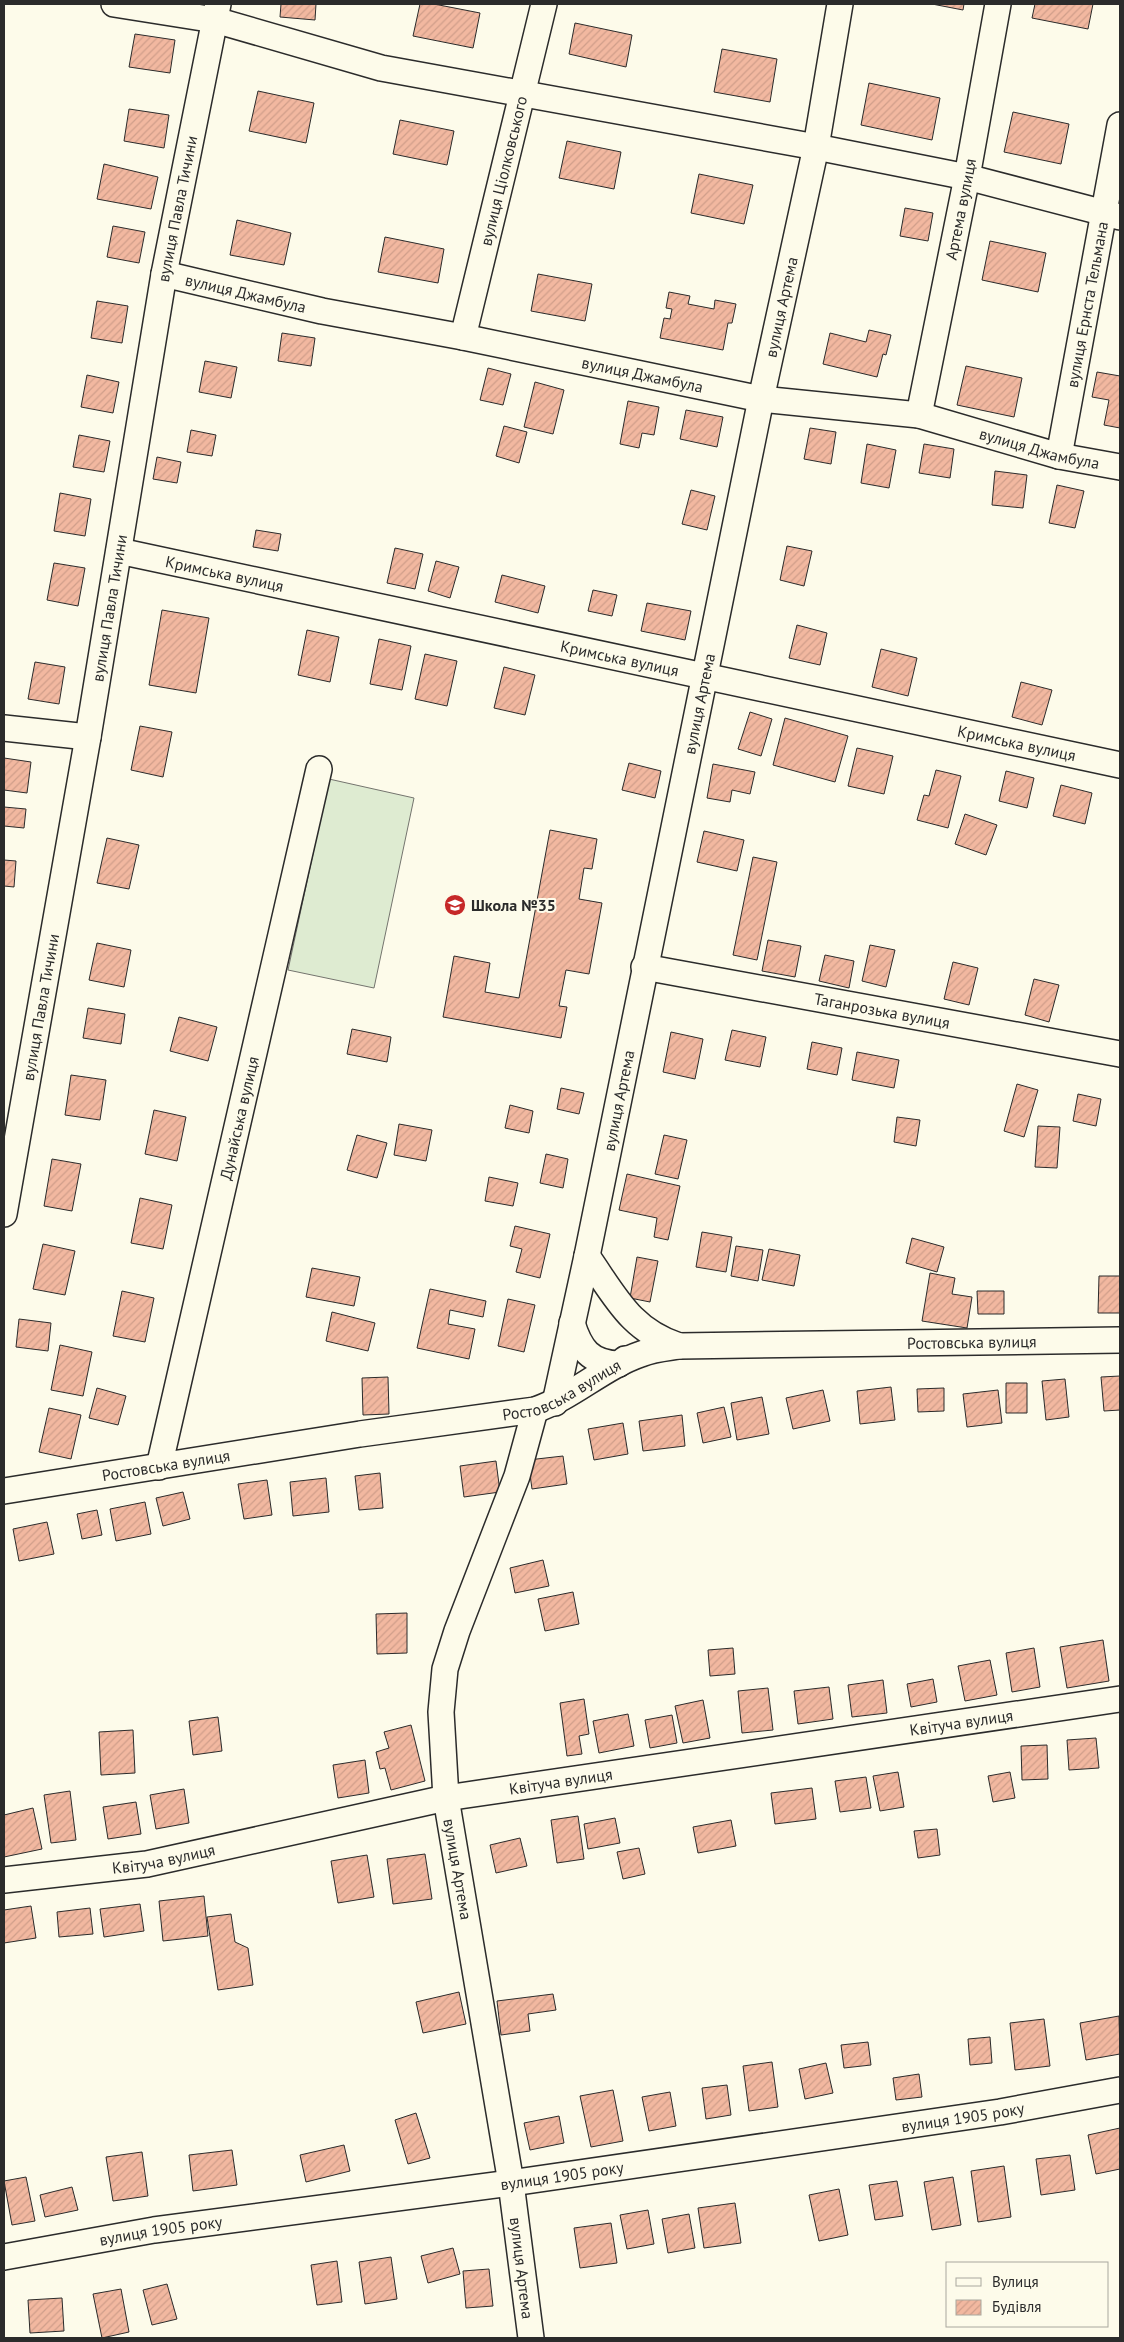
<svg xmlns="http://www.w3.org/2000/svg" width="1124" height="2342" font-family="'PT Sans',sans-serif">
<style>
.pitch{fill:#deebd1;stroke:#74746e}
.building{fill:url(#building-hatch);stroke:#2b2b2b}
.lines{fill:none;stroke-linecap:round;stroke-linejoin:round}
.minor-casing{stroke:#2b2b2b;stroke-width:28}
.minor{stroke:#fdfbea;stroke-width:25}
.labels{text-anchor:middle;stroke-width:4;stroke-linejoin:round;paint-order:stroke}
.street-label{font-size:16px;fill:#2b2b2b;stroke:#fdfbea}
.poi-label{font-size:16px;font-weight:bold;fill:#2b2b2b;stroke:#fdfbea;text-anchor:start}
</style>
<defs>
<pattern id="building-hatch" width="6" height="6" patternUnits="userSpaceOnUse" patternTransform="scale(1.25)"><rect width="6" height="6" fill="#f2b8a0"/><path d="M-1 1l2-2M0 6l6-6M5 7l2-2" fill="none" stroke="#d09e8a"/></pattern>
</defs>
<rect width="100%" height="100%" fill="#fdfbea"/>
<path class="pitch" d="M329 779 414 798 374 988 288 970Z"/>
<path class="building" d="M281 4H316L315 20 280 17Z
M420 4H434L480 13 473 48 413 36Z
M932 4H964L963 10Z
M1035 4H1093L1088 29 1032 18Z
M575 23 632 35 626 67 569 54Z
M135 34 175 40 170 73 129 67Z
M722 49 777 59 770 102 714 92Z
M869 83 940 98 932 140 861 125Z
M258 91 314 103 306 143 249 131Z
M129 109 169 115 164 148 124 141Z
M1013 112 1069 124 1061 164 1004 152Z
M400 120 454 131 447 165 393 154Z
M567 141 621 152 614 189 559 178Z
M104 164 158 177 151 209 97 199Z
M699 174 753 185 744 224 691 213Z
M905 208 933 213 928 241 900 236Z
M237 220 291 233 284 265 230 255Z
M113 226 145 232 139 263 107 257Z
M385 237 444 249 438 283 378 272Z
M990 241 1046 253 1038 292 982 280Z
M538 274 592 284 585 321 531 311Z
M669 292 690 296 688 304 714 309 715 300 736 304 732 323H728L723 350 660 338 664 318 670 319 672 309 666 308Z
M97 301 128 306 122 343 91 338Z
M869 330 891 335 886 355 883 354 877 377 823 364 830 333 866 342Z
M282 333 315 338 311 366 278 361Z
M205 361 237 367 231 398 199 392Z
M966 366 1022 378 1014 417 957 405Z
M488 368 511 374 503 405 480 400Z
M1097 372 1120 376V428L1104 425 1109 400 1092 397Z
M87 375 119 382 113 413 81 407Z
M535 382 564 390 553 434 524 427Z
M628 401 659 407 654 435 642 433 639 448 620 444Z
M686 410 723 417 717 447 680 439Z
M504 426 527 432 519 463 496 456Z
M810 428 836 432 831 464 804 459Z
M191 430 216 435 212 456 187 452Z
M79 435 110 441 104 472 73 467Z
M867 444 896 450 889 488 861 483Z
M924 444 954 449 950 478 919 473Z
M157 457 181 462 177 483 153 479Z
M995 471 1027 475 1023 508 992 505Z
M1057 485 1084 491 1075 528 1049 523Z
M691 490 715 496 707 530 682 524Z
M60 493 91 499 85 536 54 531Z
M256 530 281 534 278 551 253 547Z
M787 546 812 551 804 586 780 580Z
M395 548 423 554 415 589 387 583Z
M436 561 459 567 450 598 428 591Z
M54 563 85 568 78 606 47 600Z
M502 575 545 586 538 613 495 602Z
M593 590 617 595 612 616 588 611Z
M647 603 691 611 685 640 641 631Z
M162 610 209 618 196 693 149 685Z
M797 625 827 633 820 665 789 658Z
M307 630 339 637 330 682 298 675Z
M379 639 411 646 402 690 370 684Z
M881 649 917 658 908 696 872 687Z
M425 654 457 661 447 706 415 699Z
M35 662 65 667 59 704 28 699Z
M504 667 535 675 525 715 494 708Z
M1021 682 1052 690 1042 725 1012 717Z
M750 712 772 719 761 756 738 749Z
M785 718 848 736 835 782 773 765Z
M140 726 172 732 163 777 131 770Z
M857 748 893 756 884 794 848 786Z
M4 758 31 762 27 793 4 790Z
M629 763 661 771 655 798 622 790Z
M713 764 755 772 750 794 732 790 730 802 707 798Z
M936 770 961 776 948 828 917 820 924 795 929 796Z
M1006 771 1034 778 1027 808 999 801Z
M1061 785 1092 793 1085 824 1053 816Z
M4 807 26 809 24 828 4 826Z
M965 814 997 825 986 855 955 844Z
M550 830 597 839 592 869 584 868 579 899 602 903 589 974 566 970 559 1006 567 1007 561 1038 443 1017 454 956 490 963 485 992 519 998Z
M704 831 744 840 737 871 697 862Z
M107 838 139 845 129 889 97 883Z
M753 857 777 862 757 960 733 955Z
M4 860 16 861 14 887 4 886Z
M768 940 801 946 795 977 762 971Z
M97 943 131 950 124 987 89 980Z
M870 945 895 950 886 987 862 981Z
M825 955 854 961 849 988 819 981Z
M953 962 978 968 969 1005 944 999Z
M1034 979 1059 985 1049 1022 1025 1015Z
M88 1008 125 1014 121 1044 83 1038Z
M179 1017 217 1027 208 1061 170 1051Z
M352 1029 391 1037 387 1062 347 1054Z
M732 1030 766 1037 760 1067 725 1060Z
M671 1032 703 1039 695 1079 663 1072Z
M812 1042 842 1048 837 1075 807 1069Z
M857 1052 899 1060 894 1088 852 1080Z
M71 1075 106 1080 100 1120 65 1115Z
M1017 1084 1038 1090 1024 1137 1004 1131Z
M561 1088 584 1093 579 1114 557 1109Z
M1078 1094 1101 1099 1096 1126 1073 1121Z
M510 1105 533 1111 529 1133 505 1128Z
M154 1110 186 1117 177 1161 145 1154Z
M897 1117 920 1120 916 1146 894 1142Z
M399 1124 432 1130 426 1161 394 1155Z
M1038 1126 1060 1127 1057 1168 1035 1167Z
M357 1135 387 1143 377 1178 347 1170Z
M664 1135 687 1140 678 1179 655 1174Z
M546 1154 568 1159 563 1188 540 1183Z
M52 1159 81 1164 72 1211 44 1206Z
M627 1174 680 1186 668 1240 654 1237 657 1218 619 1210Z
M489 1177 518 1183 513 1206 485 1201Z
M140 1198 172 1205 163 1249 131 1243Z
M515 1226 550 1234 540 1278 516 1272 522 1249 510 1246Z
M702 1232 732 1237 726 1272 696 1267Z
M912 1238 944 1247 937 1272 906 1263Z
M43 1244 75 1251 65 1295 33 1289Z
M736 1246 763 1250 758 1281 731 1276Z
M769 1249 800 1255 794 1286 762 1280Z
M637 1257 658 1261 650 1302 630 1298Z
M312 1268 360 1277 354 1306 306 1297Z
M930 1273 955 1278 952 1294 972 1297 967 1328 922 1321Z
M1099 1276H1120V1313H1098Z
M430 1289 486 1301 483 1317 450 1310 448 1324 475 1329 469 1359 417 1348Z
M122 1291 154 1298 145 1342 113 1336Z
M977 1291H1004V1314H978Z
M508 1299 535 1305 524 1352 498 1346Z
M332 1312 375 1323 368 1351 326 1341Z
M19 1319 51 1323 48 1351 16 1347Z
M60 1345 92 1352 83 1396 51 1390Z
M1120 1376V1410L1104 1411 1101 1377Z
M388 1377 389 1414 363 1415 362 1378Z
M1065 1379 1069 1417 1046 1420 1042 1381Z
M1006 1383H1027V1413H1006Z
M891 1387 895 1420 860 1424 857 1391Z
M97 1388 126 1396 118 1425 89 1418Z
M944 1388V1411L918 1412 917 1389Z
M823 1390 830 1421 793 1429 786 1398Z
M998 1390 1002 1423 967 1427 963 1394Z
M762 1397 769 1434 737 1440 731 1403Z
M724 1407 731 1437 703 1443 697 1413Z
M49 1408 81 1415 71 1459 39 1452Z
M682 1415 685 1446 643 1451 639 1421Z
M623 1423 628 1454 594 1460 588 1429Z
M563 1456 567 1484 532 1489 528 1460Z
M496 1461 500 1492 464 1497 460 1466Z
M380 1473 383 1508 359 1510 355 1476Z
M326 1478 329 1512 293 1516 290 1482Z
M267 1480 272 1515 244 1519 238 1484Z
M183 1492 190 1519 163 1526 156 1498Z
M145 1502 151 1534 116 1541 110 1509Z
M97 1510 102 1535 82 1539 77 1514Z
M47 1522 54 1554 19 1561 13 1529Z
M543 1560 549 1586 515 1593 510 1568Z
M573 1592 579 1624 545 1631 538 1599Z
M407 1613V1653L377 1654 376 1614Z
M1103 1640 1109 1681 1067 1688 1060 1647Z
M733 1648 735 1674 710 1676 708 1650Z
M1034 1648 1040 1687 1012 1692 1006 1653Z
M990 1660 997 1695 965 1701 958 1666Z
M933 1679 937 1702 911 1707 907 1684Z
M883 1680 887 1713 852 1717 848 1685Z
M829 1687 833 1719 798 1724 794 1691Z
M768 1688 773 1730 742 1733 738 1691Z
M584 1699 589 1734 579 1736 582 1754 567 1756 560 1703Z
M703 1700 710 1738 683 1743 675 1706Z
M628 1714 634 1746 599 1753 593 1721Z
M672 1715 677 1743 650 1748 645 1720Z
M218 1717 222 1751 193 1755 189 1721Z
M411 1725 425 1781 391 1790 385 1768 380 1769 376 1752 389 1748 384 1732Z
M133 1730 135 1773 101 1775 99 1732Z
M1096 1738 1099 1768 1069 1770 1067 1740Z
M1047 1745 1048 1779 1022 1780 1021 1746Z
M365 1760 369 1793 338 1798 333 1765Z
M898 1772 904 1807 880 1811 873 1776Z
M1010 1772 1015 1798 993 1802 988 1776Z
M866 1777 871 1808 840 1812 835 1781Z
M812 1788 816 1819 775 1824 771 1793Z
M184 1789 189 1823 156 1829 150 1795Z
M70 1791 76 1840 51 1843 44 1795Z
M136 1802 141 1834 108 1839 103 1807Z
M33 1808 42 1849 4 1857V1815Z
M578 1816 584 1859 557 1863 551 1820Z
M615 1818 620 1843 588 1849 584 1824Z
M731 1820 736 1846 698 1853 693 1827Z
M937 1829 940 1855 918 1858 914 1831Z
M520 1838 527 1866 496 1873 490 1845Z
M639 1848 645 1874 623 1879 617 1852Z
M425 1854 432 1899 393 1904 387 1859Z
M367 1855 374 1897 338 1903 331 1861Z
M204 1896 208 1936 163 1941 159 1901Z
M140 1904 144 1931 104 1937 100 1909Z
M31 1906 36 1938 4 1943V1910Z
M90 1908 93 1934 59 1937 57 1912Z
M231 1914 235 1942 248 1948 253 1985 218 1990 207 1917Z
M459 1992 466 2024 423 2033 416 2002Z
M553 1994 556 2010 528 2014 530 2031 501 2035 497 2001Z
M1119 2016 1120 2054 1086 2060 1080 2023Z
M1044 2019 1050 2066 1015 2070 1010 2023Z
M990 2037 992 2063 970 2065 968 2039Z
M868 2042 871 2065 844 2068 841 2045Z
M772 2062 778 2107 749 2111 743 2066Z
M826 2063 833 2093 805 2099 799 2069Z
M919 2074 922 2097 896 2100 893 2078Z
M727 2085 731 2115 706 2119 702 2088Z
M613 2090 623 2141 591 2147 580 2096Z
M670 2092 676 2126 649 2131 642 2097Z
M416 2113 430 2158 408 2164 395 2120Z
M559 2116 564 2143 530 2150 524 2123Z
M1120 2128V2169L1096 2174 1088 2135Z
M344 2145 350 2171 306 2182 300 2155Z
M232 2150 237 2185 193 2191 189 2155Z
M142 2152 148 2196 113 2201 106 2157Z
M1070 2155 1075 2190 1041 2195 1036 2159Z
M1004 2166 1011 2217 978 2222 971 2171Z
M26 2177 35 2221 12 2225 4 2181Z
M953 2177 961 2225 932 2230 924 2182Z
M897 2181 903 2216 875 2220 869 2185Z
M72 2187 78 2210 45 2217 40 2195Z
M839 2189 848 2235 819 2241 809 2195Z
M735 2203 741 2243 704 2248 698 2208Z
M648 2210 654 2244 627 2249 620 2215Z
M689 2214 695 2248 668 2253 662 2219Z
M611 2223 617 2263 580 2268 574 2228Z
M453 2248 460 2274 428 2283 421 2256Z
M391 2257 397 2299 365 2304 359 2262Z
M337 2261 342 2302 317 2305 311 2265Z
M489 2269 493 2306 466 2308 463 2271Z
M167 2284 177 2319 152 2325 143 2290Z
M121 2289 129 2332 102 2338 93 2294Z
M62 2298 64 2331 30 2333 28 2300Z"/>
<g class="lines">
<g class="minor-casing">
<g id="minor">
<path d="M114 4 215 20 381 68 816 147 967 177 1120 217"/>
<path id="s1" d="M164 274 322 311 463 337 761 399 919 415 1059 456 1120 467"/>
<path id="s2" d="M463 337 544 4"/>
<path id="s3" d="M919 415 967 177 998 4"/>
<path id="s4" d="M1059 456 1120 125"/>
<path id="s5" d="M119 551 1120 765"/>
<path d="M4 728 88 737"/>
<path id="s6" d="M644 967 1120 1054"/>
<path id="s7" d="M4 1214 88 737 164 274 218 4"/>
<path d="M587 1256C615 1296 630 1330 679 1346"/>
<path d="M572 1323C580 1349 590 1363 619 1364L625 1359"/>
<path id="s8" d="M555 1403 587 1256 761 399 816 147 840 4"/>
<path id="s9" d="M159 1467 319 769"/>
<path id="s10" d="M4 1491 360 1434 535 1410C573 1397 603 1367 641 1354 653 1349 666 1348 679 1346L1120 1340"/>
<path id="s11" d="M4 1880 147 1864 446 1798 1120 1699"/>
<path id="s12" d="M4 2257 154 2230 511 2183 1000 2112 1120 2090"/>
<path d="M531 2338 511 2183 446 1798 441 1712 445 1669 457 1631 517 1476 535 1410"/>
</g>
</g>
<use href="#minor" class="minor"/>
</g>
<defs>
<g id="school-disc" transform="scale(1.125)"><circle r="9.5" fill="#c62828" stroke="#fdfbea"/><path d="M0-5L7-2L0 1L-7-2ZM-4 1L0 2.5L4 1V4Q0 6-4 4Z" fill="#fff"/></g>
</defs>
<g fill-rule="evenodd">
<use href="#school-disc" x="455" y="905"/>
</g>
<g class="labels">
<g class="street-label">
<text dy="6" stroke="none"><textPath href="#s2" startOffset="171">вулиця Ціолковського</textPath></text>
<text dy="6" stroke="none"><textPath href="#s7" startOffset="1020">вулиця Павла Тичини</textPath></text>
<text dy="6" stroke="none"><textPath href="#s3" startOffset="210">Артема вулиця</textPath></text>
<text dy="6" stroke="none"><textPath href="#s1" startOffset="84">вулиця Джамбула</textPath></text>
<text dy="6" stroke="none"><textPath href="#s4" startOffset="154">вулиця Ернста Тельмана</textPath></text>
<text dy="6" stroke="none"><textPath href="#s8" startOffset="1119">вулиця Артема</textPath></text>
<text dy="6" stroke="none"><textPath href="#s1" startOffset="489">вулиця Джамбула</textPath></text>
<text dy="6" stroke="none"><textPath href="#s1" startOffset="894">вулиця Джамбула</textPath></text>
<text dy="6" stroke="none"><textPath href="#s5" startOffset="108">Кримська вулиця</textPath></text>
<text dy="6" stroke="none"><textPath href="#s7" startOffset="615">вулиця Павла Тичини</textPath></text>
<text dy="6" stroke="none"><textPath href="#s5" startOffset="512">Кримська вулиця</textPath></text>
<text dy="6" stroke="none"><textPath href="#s8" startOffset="714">вулиця Артема</textPath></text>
<text dy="6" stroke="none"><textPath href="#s5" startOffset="918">Кримська вулиця</textPath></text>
<text dy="6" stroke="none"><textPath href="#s7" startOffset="210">вулиця Павла Тичини</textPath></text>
<text dy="6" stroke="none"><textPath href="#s6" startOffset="242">Таганрозька вулиця</textPath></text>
<text dy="6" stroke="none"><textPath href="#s8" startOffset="309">вулиця Артема</textPath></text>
<text dy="6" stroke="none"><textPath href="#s9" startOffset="358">Дунайська вулиця</textPath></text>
<text dy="6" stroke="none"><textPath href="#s10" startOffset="989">Ростовська вулиця</textPath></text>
<text dy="6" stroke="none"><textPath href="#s10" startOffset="569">Ростовська вулиця</textPath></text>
<text dy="6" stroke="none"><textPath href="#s10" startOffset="164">Ростовська вулиця</textPath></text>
<text dy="6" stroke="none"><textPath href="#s11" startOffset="971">Квітуча вулиця</textPath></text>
<text dy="6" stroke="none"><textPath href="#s11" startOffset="566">Квітуча вулиця</textPath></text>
<text dy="6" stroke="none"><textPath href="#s11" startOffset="161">Квітуча вулиця</textPath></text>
<text transform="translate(458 1869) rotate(80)" y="6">вулиця Артема</text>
<text dy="6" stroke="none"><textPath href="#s12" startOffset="969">вулиця 1905 року</textPath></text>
<text dy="6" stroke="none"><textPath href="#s12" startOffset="564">вулиця 1905 року</textPath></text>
<text dy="6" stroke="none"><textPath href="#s12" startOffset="159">вулиця 1905 року</textPath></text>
<text transform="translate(522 2268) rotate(83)" y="6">вулиця Артема</text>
</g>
<g class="poi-label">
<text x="471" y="911">Школа №35</text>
</g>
</g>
<rect width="1124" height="2342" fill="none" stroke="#2b2b2b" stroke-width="10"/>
<rect x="946" y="2262" width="162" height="65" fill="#fdfbea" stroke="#a9a89e"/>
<rect x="956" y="2278" width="25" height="8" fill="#fdfbea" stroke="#a9a89e"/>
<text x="992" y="2287" font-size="15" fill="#2b2b2b">Вулиця</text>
<rect x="956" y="2300" width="25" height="15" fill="url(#building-hatch)" stroke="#a9a89e"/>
<text x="992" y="2312" font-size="15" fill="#2b2b2b">Будівля</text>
</svg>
